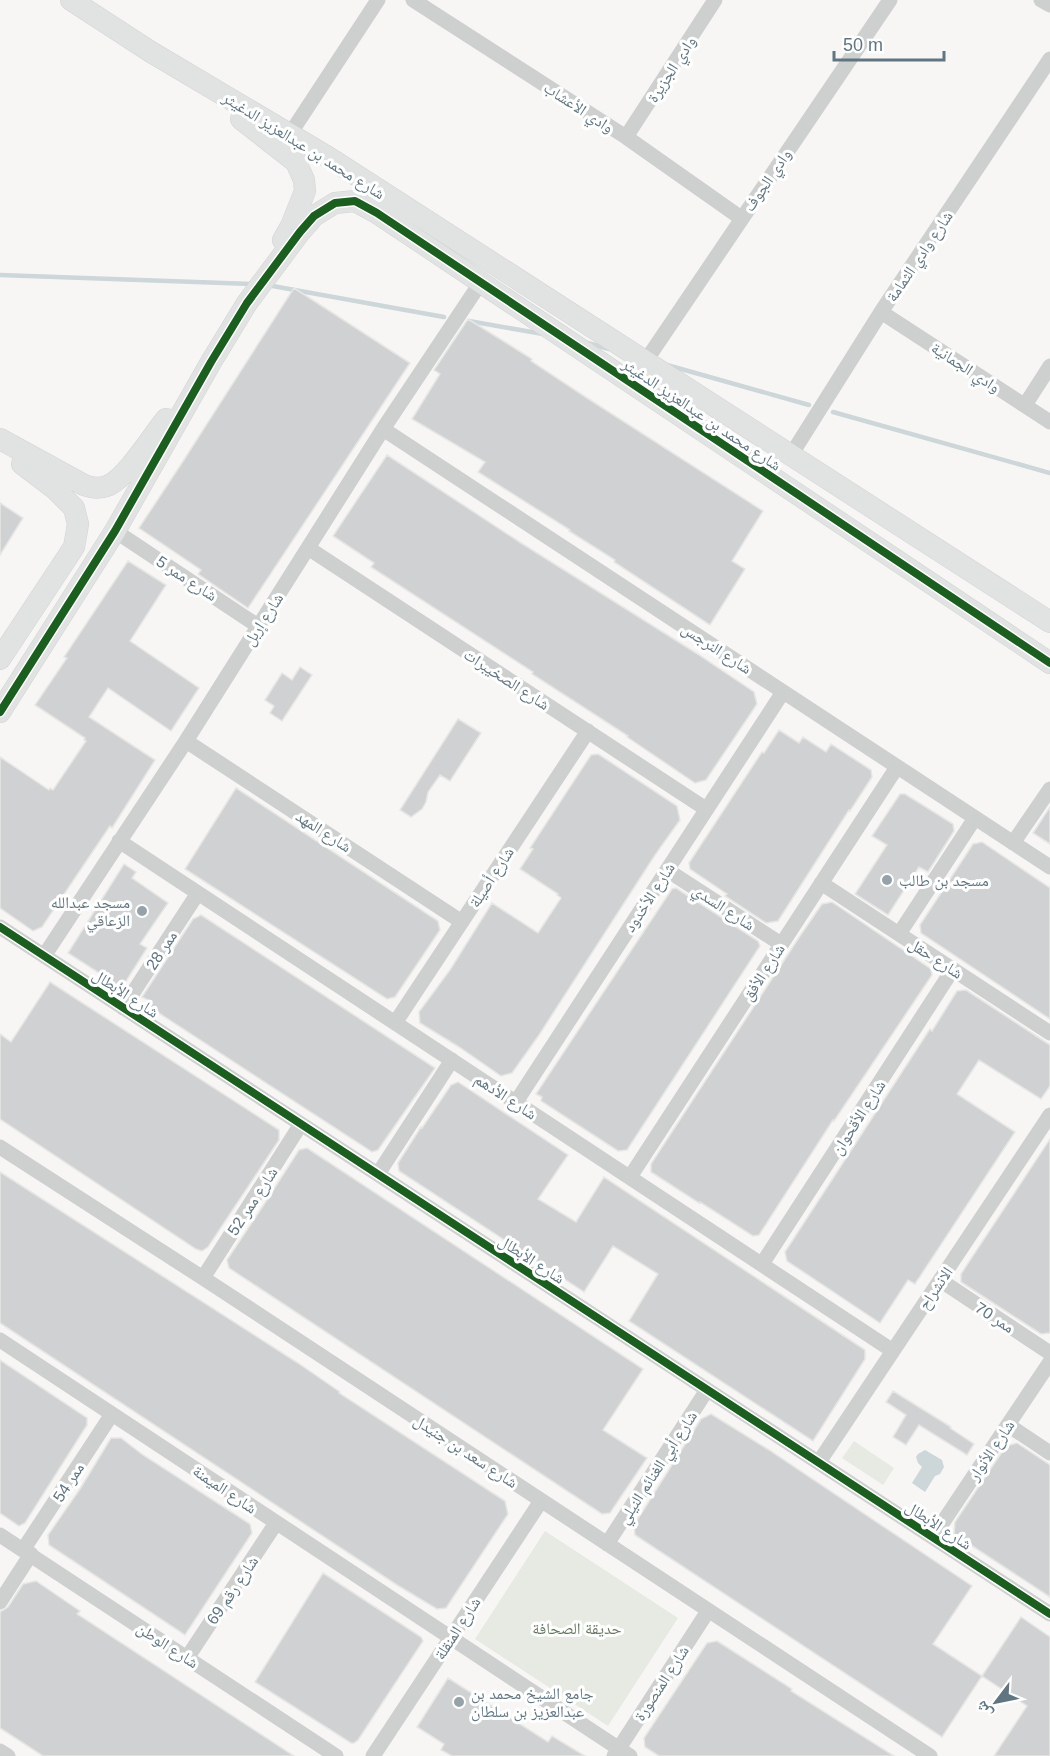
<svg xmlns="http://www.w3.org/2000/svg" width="1050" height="1756" font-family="Helvetica,'Noto Naskh Arabic',sans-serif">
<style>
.green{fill:#e6eae3}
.water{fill:#cdd6d8}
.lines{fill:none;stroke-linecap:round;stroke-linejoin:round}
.stream{stroke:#cdd6d8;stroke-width:4.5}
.building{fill:#d0d1d2;stroke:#e6e6e5;stroke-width:1.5}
.secondary-casing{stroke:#d3d4d5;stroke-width:22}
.street{stroke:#ced0d0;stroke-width:15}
.secondary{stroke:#e1e2e2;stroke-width:21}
.cycleway-casing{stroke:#fff;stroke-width:11}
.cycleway{stroke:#1b5e20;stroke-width:8}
.poi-dot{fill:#96a2aa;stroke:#fff;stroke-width:2}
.labels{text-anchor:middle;stroke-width:6;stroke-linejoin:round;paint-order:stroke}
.street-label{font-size:16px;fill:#617581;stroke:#fff}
.poi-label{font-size:16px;fill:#617581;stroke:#fff;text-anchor:start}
.park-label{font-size:16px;fill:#667960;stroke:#fff}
</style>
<rect width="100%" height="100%" fill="#f7f6f5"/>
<path class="green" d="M854 1441 894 1468 883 1485 842 1458Z
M545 1531 678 1618 608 1726 475 1639Z"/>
<path class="water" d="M925 1450 942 1460 944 1467 940 1474 935 1476 925 1492 912 1483 922 1467 918 1463 916 1457 918 1454Z"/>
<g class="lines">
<path class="stream" d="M0 275 252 284
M267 285 444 317
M469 321 543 334
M588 343 609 349
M667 365 809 405
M833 412 1050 473"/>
</g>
<path class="building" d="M294 288 410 363 248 608 198 574 201 570 139 528 180 466Z
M468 319 532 359 531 361 587 398 763 511 732 561 745 569 710 625 614 562 615 560 569 531 570 530 478 472 485 462 412 419 440 374 434 370Z
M387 455 521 543 696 653 754 692 757 704 706 780 695 783 627 737 628 736 532 674 533 672 371 567 374 563 333 536Z
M0 503 23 518 0 555Z
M128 561 166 585 130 641 199 688 171 731 108 688 89 717 155 760 112 828 110 826 42 927 33 931 0 908V757L49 790 50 788 53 790 86 741 84 740 85 738 35 705 67 658 64 657Z
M300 667 312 675 282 721 270 713 274 706 265 700 282 673 292 680Z
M458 719 481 733 450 781 440 775 428 792 426 802 422 809 411 817 400 810Z
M779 730 799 743 803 737 826 752 831 744 871 770 872 777 850 811 849 810 778 921 766 923 725 896 727 894 690 869 689 863 762 752 764 753Z
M598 754 677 806 680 820 655 855 539 1035 512 1073 501 1076 459 1047 420 1023 419 1012 450 970 492 903 538 933 561 898 557 895 558 894 520 869 533 849 530 848 591 755Z
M236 788 438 921 440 930 395 997 387 999 185 869Z
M900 794H905L953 824 954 831 928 872 919 867 888 915 855 894 887 845 872 836Z
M1050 807V844L1033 833Z
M982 842 1050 888V1019L921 933 920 925 973 844Z
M124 864 136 872 132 878 168 903 140 944 147 948 123 986 118 983 116 984 68 953Z
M676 888 758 941 760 946 627 1150 618 1151 541 1101 542 1097 536 1094 672 889Z
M832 902 931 969 932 975 834 1121 833 1120 759 1235 753 1236 700 1202 699 1203 651 1172V1164L800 936 822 904Z
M201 915 435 1068 378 1150 372 1152 145 1004 148 1000 142 997 193 919Z
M50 982 279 1130V1140L208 1247 202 1251 196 1249 0 1119V1034L11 1042Z
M966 990 1050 1045V1086L1041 1099 979 1060 957 1094 1015 1132 915 1284 908 1280 880 1323 787 1261 785 1252 930 1029 932 1031 957 991Z
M458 1082 568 1155 538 1199 576 1222 604 1177 865 1350V1359L813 1441 629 1321 658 1274 613 1246 584 1292 399 1171 398 1163 421 1127 422 1128 451 1085Z
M1050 1139V1333L1041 1334 961 1282V1274Z
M307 1148 643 1369 603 1430 647 1458 610 1513 602 1514 229 1268 227 1260 263 1206 299 1150Z
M0 1172 298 1363 340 1392 339 1393 505 1501 508 1514 446 1608 437 1609 397 1585 0 1323Z
M0 1360 87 1418V1425L25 1523 19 1526 0 1513Z
M893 1391 951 1427 950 1428 974 1444 967 1455 919 1425 906 1445 893 1437 906 1415 886 1402Z
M711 1414 769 1450 972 1586 933 1644 982 1676 942 1737 635 1535 634 1525 701 1419Z
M111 1438H121L143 1455 250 1524 252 1533 185 1635 49 1545 48 1535 80 1489Z
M1017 1443 1050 1465V1597L954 1534 955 1522 1006 1446Z
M323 1573 421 1637 423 1641 358 1740 354 1743H351L255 1682Z
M36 1581 80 1611 77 1614 294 1756H43L0 1728V1612L8 1607 23 1584Z
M1021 1617 1050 1637V1756H994L1027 1706 982 1676Z
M717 1641 792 1689 791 1691 894 1756H659L645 1747 644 1738 707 1643Z
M448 1678 548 1742 552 1736 585 1756H452L441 1750 444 1744 417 1727Z"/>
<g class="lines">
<g class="secondary-casing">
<path id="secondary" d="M71 0 151 52 328 157 1050 622
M241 119 296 162 304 180 305 191 291 226 283 240
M0 439 84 485C92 488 99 489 107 486 126 479 153 435 166 419
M0 659 74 547 78 524 74 508 55 489 22 464
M0 712 115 531 211 362 247 303 300 232 314 216 335 203 355 201 377 213 1050 663"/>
</g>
<path class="street" d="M413 0 626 137 741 218
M1041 0 1050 5
M290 134 378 0
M626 137 715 0
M881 312 1050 422
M645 362 890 0
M1025 405 1050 366
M383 429 1050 867
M791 455 881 312 1050 59
M115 531 258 626
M308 548 706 809
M186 741 462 922
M119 841 893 1351
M1013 843 1050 789
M667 870 781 944
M821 883 1050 1033
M0 927 1050 1614
M899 934 975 818
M44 956 186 741 383 429 481 282
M123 1008 198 893
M395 1023 588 731
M516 1102 783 692
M0 1147 203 1278 930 1756
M378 1174 452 1060
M630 1177 897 767
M762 1264 953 969
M203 1278 301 1124
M940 1280 1050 1353
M0 1340 630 1756
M1008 1425 1050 1453
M819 1462 1050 1115
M0 1535 336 1756
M933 1537 1050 1362
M607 1544 707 1390
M23 1550 112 1414
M0 1602 31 1554
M187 1658 276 1523
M0 1751 8 1756
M373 1756 541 1501
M614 1756 708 1611"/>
<use href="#secondary" class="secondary"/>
<g class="cycleway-casing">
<path id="cycleway" d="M0 712 115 531 211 362 247 303 300 232 314 216 335 203 355 201 377 213 1050 663
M0 927 1050 1614"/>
</g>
<use href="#cycleway" class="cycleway"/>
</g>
<g class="poi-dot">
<circle cx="887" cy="880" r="6"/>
<circle cx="142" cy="911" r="6"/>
<circle cx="459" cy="1702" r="6"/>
</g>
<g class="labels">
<g class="street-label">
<text transform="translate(671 69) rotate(-57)" y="6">وادي الجزيرة</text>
<text transform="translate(579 107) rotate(33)" y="6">وادي الأعشاب</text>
<text transform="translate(304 145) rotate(32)" y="6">شارع محمد بن عبدالعزيز الدغيثر</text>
<text transform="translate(767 180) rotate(-56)" y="6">وادي الجوف</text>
<text transform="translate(919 256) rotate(-56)" y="6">شارع وادي الثمامة</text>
<text transform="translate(966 367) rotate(33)" y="6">وادي الجمانية</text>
<text transform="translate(702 414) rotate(34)" y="6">شارع محمد بن عبدالعزيز الدغيثر</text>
<text transform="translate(187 578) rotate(33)" y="6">شارع ممر 5</text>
<text transform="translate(263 619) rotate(-57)" y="6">شارع إربل</text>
<text transform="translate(717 648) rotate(33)" y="6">شارع النرجس</text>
<text transform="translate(507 679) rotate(33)" y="6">شارع الصخيبرات</text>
<text transform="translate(324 831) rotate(33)" y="6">شارع المهد</text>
<text transform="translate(491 877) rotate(-57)" y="6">شارع أصيلة</text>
<text transform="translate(649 897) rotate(-57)" y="6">شارع الأخدود</text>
<text transform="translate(724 907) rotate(33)" y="6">شارع السدي</text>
<text transform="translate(161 950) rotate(-57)" y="6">ممر 28</text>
<text transform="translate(936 958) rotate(33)" y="6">شارع حقل</text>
<text transform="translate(763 972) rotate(-57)" y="6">شارع الأفق</text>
<text transform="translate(126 993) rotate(33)" y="6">شارع الأبطال</text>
<text transform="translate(506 1096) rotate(33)" y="6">شارع الأدهم</text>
<text transform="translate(858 1117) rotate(-57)" y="6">شارع الأقحوان</text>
<text transform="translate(252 1201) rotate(-57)" y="6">شارع ممر 52</text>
<text transform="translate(532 1259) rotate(33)" y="6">شارع الأبطال</text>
<text transform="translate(935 1288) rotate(-56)" y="6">الانشراح</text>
<text transform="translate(995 1317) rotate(33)" y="6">ممر 70</text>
<text transform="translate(991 1450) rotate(-56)" y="6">شارع الأنوار</text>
<text transform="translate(466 1451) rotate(33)" y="6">شارع سعد بن جنيدل</text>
<text transform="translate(657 1467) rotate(-57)" y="6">شارع أبي الغنائم النيلي</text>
<text transform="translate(68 1482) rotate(-57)" y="6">ممر 54</text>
<text transform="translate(225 1489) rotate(34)" y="6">شارع الميمنة</text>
<text transform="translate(939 1525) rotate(33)" y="6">شارع الأبطال</text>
<text transform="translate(232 1590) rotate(-56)" y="6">شارع رقم 69</text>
<text transform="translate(457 1628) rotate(-57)" y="6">شارع المنقلة</text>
<text transform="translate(168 1645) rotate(33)" y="6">شارع الوطن</text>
<text transform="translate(661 1683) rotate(-57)" y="6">شارع المنصورة</text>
</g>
<g class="poi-label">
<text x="899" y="886">مسجد بن طالب</text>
<text x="130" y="908" text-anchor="end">مسجد عبدالله<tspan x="130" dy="18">الزعاقي</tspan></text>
<text x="471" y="1699">جامع الشيخ محمد بن<tspan x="471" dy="18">عبدالعزيز بن سلطان</tspan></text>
</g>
<g class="park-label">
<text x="577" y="1634">حديقة الصحافة</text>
</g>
</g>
<g transform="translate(996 1702) rotate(238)" stroke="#ffffff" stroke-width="4.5" paint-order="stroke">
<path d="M0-4.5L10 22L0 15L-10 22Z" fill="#617581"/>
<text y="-9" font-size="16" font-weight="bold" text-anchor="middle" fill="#617581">ش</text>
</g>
<path d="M834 51v9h110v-9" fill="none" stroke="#617581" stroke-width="3"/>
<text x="843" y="51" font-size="18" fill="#617581" stroke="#ffffff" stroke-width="4.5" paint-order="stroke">50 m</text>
</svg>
